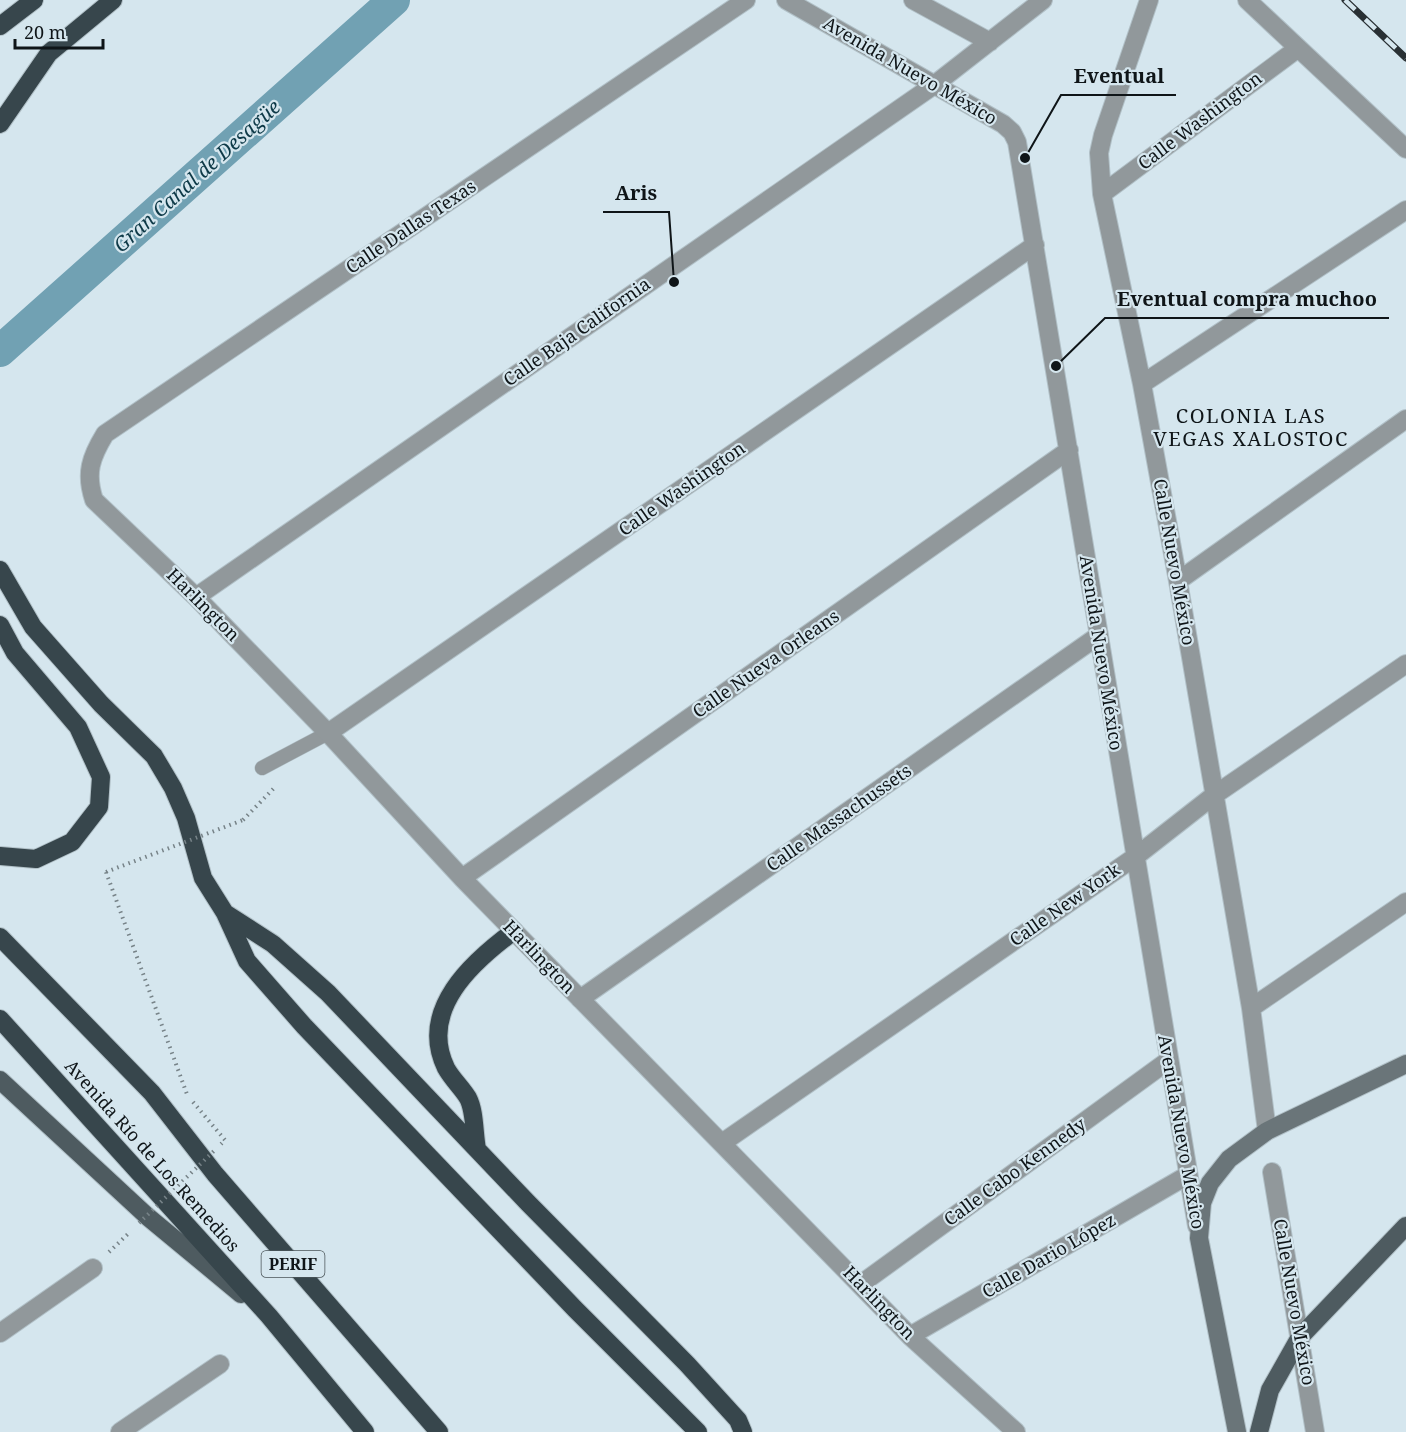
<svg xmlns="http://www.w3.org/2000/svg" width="1406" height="1432" font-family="'Noto Serif',serif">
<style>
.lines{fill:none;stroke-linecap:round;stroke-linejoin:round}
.canal{stroke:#71a1b3;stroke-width:32}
.lane-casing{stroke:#b1c0c7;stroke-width:15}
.street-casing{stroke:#b1c0c7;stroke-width:20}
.secondary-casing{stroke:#b1c0c7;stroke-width:20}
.primary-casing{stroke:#b1c0c7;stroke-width:20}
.highway-casing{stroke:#b1c0c7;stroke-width:20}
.path{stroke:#778388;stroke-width:4;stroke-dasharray:1.5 4.5;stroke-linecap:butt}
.lane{stroke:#91989b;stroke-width:14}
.street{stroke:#91989b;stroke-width:18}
.secondary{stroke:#6a7579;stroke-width:18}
.primary{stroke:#4e5b60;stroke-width:18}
.highway{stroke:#37464c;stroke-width:18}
.rail-casing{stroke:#293034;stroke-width:7}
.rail{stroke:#d5e6ee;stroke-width:4.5;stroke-dasharray:14;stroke-linecap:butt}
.path-bridge{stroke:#778388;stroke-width:4;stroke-dasharray:1.5 4.5;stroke-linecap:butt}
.labels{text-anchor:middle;stroke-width:4.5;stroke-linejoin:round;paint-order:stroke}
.shield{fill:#d5e6ee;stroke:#4a5458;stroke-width:1.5}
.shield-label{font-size:16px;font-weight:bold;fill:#0f1518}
.street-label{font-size:18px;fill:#0f1518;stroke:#d5e6ee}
.water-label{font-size:20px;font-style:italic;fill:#0d3947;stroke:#d5e6ee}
.neighbourhood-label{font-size:20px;letter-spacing:1.5px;fill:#0f1518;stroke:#d5e6ee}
.leader{fill:none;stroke:#0f1518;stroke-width:2}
.callout-dot{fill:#0f1518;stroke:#d5e6ee;stroke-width:2}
.callout-label{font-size:20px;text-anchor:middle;font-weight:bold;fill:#0f1518;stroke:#d5e6ee;stroke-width:4.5;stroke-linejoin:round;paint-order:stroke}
</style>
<rect width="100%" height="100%" fill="#d5e6ee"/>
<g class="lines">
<path class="canal" d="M0 351 394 0"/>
<g class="lane-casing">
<path id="lane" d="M262 768 328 733"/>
</g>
<g class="street-casing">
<path id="street" d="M746 0 105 434C91 457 85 473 94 500L196 597 328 733 462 878 910 1336 1016 1432
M786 0 1003 124 1012 132 1017 142 1197 1226
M913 0 990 42
M1149 0 1103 135 1099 153 1102 194 1142 384 1178 581 1251 1008 1267 1131
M1247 0 1406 149
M1102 194 1297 49
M1142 384 1406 210
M1178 581 1406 419
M196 597 934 85 1043 0
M328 733 1035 245
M462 878 1069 450
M580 999 1098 636
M1251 1008 1406 902
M722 1143 1135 857 1213 796 1406 664
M1272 1172 1315 1432
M861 1284 1169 1060
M0 1333 93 1268
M910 1336 1188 1175
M120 1432 220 1364"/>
</g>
<g class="secondary-casing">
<path id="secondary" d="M1237 1432 1199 1238 1202 1203 1210 1183 1229 1159 1267 1131 1406 1064"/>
</g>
<g class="primary-casing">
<path id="primary" d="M0 1080 148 1217 241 1294
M1259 1432 1270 1390 1300 1337 1406 1226"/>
</g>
<g class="highway-casing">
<path id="highway" d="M0 26 34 0
M0 124 49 53 113 0
M0 570 33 627 101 704 154 756 173 788 186 818 203 878 225 913 247 961 304 1026 575 1309 698 1432
M0 625 15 653 78 727 101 777 99 807 72 842 36 859 0 856
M225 913 273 944 328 993 528 1203 687 1364 738 1420 743 1432
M0 937 152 1093 215 1174 439 1432
M0 1019 269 1316 365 1432
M477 1149C474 1134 475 1111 468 1098 462 1088 452 1079 446 1068 418 1010 472 962 514 931"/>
</g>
<path class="path" d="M243 820 275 787
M106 872 188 1097
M193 1102 225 1140 221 1144
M109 1252 130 1232"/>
<use href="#lane" class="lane"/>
<use href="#street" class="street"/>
<use href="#secondary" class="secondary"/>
<use href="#primary" class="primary"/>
<use href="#highway" class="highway"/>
<g class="rail-casing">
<path id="rail" d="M1345 0 1406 58"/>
</g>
<use href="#rail" class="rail"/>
<path class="path-bridge" d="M106 872 243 820
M139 1223 216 1149"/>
</g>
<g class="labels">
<rect class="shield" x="261.5" y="1251" width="63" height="26" rx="4.5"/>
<g class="shield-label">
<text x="293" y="1270">PERIF</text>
</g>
<g class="street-label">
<text transform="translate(910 71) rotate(30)" y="6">Avenida Nuevo México</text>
<text transform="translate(1200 121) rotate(-37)" y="6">Calle Washington</text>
<text transform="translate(411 227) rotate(-34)" y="6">Calle Dallas Texas</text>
<text transform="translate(577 332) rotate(-35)" y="6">Calle Baja California</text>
<text transform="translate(682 489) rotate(-35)" y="6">Calle Washington</text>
<text transform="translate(1174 562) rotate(80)" y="6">Calle Nuevo México</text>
<text transform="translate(203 605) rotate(45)" y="6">Harlington</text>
<text transform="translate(1101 653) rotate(81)" y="6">Avenida Nuevo México</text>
<text transform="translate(766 664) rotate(-35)" y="6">Calle Nueva Orleans</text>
<text transform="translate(839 818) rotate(-35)" y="6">Calle Massachussets</text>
<text transform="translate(1065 905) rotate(-35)" y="6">Calle New York</text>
<text transform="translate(539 957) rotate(46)" y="6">Harlington</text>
<text transform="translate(1181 1132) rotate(80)" y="6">Avenida Nuevo México</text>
<text transform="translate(152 1156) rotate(48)" y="6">Avenida Río de Los Remedios</text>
<text transform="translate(1015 1172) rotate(-36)" y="6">Calle Cabo Kennedy</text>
<text transform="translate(1049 1256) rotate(-30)" y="6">Calle Dario López</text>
<text transform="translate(1294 1302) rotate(80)" y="6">Calle Nuevo México</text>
<text transform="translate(879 1303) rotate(46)" y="6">Harlington</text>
</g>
<g class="water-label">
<text transform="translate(197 176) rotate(-42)" y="7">Gran Canal de Desagüe</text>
</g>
<g class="neighbourhood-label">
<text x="1251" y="423">COLONIA LAS<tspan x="1251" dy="23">VEGAS XALOSTOC</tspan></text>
</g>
</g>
<path class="leader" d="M1025 158L1061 95H1176M674 282L669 212H603M1056 366L1105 318H1389"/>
<g class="callout-dot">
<circle cx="1025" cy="158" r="6"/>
<circle cx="674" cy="282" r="6"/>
<circle cx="1056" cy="366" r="6"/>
</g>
<g class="callout-label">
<text x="1119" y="83">Eventual</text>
<text x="636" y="200">Aris</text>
<text x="1247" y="306">Eventual compra muchoo</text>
</g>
<path d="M15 39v9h88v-9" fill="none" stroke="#0f1518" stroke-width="3"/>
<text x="24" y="39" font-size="18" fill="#0f1518" stroke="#d5e6ee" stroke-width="4.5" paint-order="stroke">20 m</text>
</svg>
